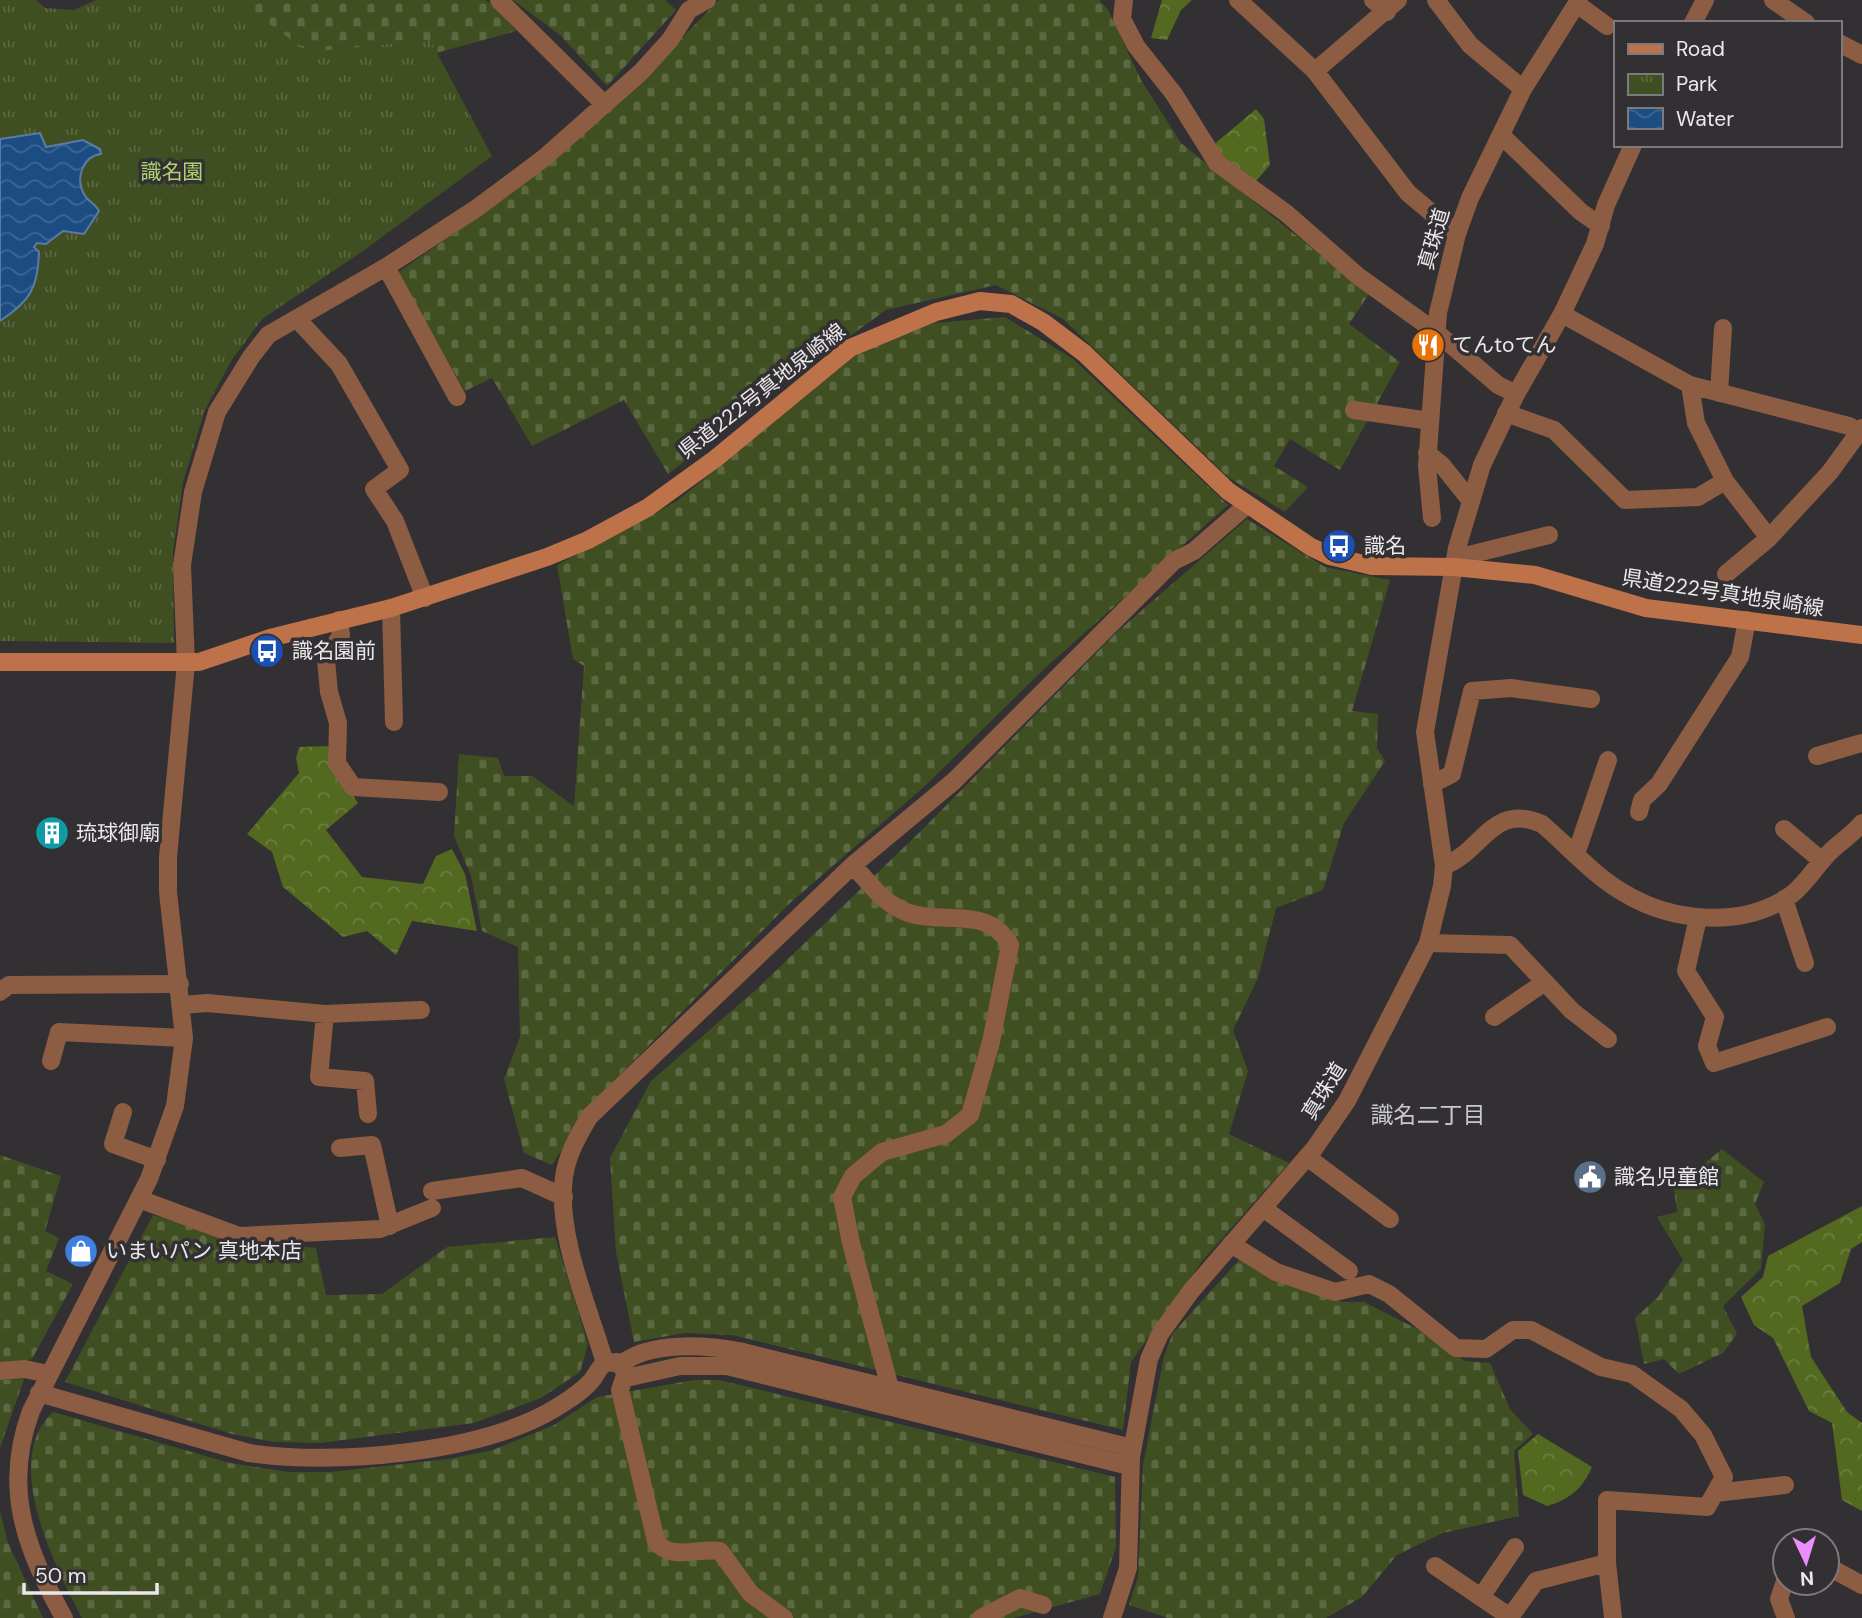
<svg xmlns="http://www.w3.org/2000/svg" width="1862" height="1618" font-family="'DM Sans','Noto Sans JP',sans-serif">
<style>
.forest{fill:url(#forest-crowns)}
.cemetery{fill:url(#cemetery-stones)}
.park{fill:url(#park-tufts)}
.water{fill:url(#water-waves);stroke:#5a7ca2;stroke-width:2}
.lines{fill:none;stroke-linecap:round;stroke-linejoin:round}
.minor{stroke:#8c5c43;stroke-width:18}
.tertiary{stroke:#8c5c43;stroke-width:18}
.secondary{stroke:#be7249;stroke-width:18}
.labels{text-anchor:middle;stroke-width:7;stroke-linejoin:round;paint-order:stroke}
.park-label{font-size:21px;fill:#b0d16d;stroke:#323033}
.street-label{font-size:21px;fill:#eae8eb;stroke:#323033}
.poi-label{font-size:21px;fill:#eae8eb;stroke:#323033;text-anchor:start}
.neighbourhood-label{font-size:23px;fill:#cac8cc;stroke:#323033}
</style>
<defs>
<pattern id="forest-crowns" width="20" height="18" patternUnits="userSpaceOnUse" patternTransform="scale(1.75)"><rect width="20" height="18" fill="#53691f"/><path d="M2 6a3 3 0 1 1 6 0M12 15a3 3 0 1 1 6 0" fill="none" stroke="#6c7e40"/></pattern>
<pattern id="cemetery-stones" width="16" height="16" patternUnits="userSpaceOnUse" patternTransform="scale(1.75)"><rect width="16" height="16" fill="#404f21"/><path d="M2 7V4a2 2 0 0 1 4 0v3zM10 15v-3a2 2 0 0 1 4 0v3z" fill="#5c6841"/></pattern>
<pattern id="park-tufts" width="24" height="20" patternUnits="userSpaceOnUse" patternTransform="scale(1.75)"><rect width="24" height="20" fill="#404f21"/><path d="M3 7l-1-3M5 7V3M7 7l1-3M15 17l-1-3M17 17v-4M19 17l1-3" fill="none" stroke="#5c6841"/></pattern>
<pattern id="water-waves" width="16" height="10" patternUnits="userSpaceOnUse" patternTransform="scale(1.75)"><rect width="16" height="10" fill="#1c4d82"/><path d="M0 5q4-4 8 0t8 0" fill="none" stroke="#3d6794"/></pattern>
</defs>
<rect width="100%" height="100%" fill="#323033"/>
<path class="forest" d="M1162 0H1192L1181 10 1167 40 1151 38Z
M1256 109 1264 119 1270 165 1256 181 1220 159 1212 146Z
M330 746 336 770 358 803 326 830 362 877 423 884 436 856 452 849 465 874 477 931 412 921 396 955 367 931 343 937 283 887 272 852 247 834 299 773 296 758 299 747Z
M1862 1206V1242L1851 1249 1840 1283 1802 1306 1811 1357 1847 1412 1862 1423V1511L1842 1500 1832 1423 1809 1411 1773 1338 1754 1325 1741 1297 1763 1277 1768 1256Z
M1538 1434 1592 1467C1583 1488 1569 1500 1547 1506L1523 1495 1518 1451Z"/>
<path class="cemetery" d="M234 0H485L494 5 516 31 429 55 304 58Z
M513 0H665L676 10 607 86 561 36Z
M719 0H1099L1108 10 1141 80 1181 143 1369 294 1349 324 1400 362 1340 470 1290 439 1274 466 1308 487 1285 512 1229 478 1063 319 996 285 886 310 790 379 668 474 624 400 532 446 492 378 465 391 397 273 507 197 609 113Z
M1005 317 1073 359 1228 505 1043 670 925 786 790 903 591 1104 552 1165 524 1153 504 1079 520 1037 518 947 482 931 471 876 454 836 459 754 498 758 504 776H532L574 806 584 666 573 659 557 565 677 501 861 351 934 323Z
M1247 519 1325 567 1390 580 1352 711 1378 714 1377 748 1385 761 1344 823 1323 890 1276 908 1258 978 1233 1030 1248 1071 1229 1134 1289 1163 1203 1260 1131 1362 1123 1430 732 1335 685 1333 634 1342 616 1252 610 1158 651 1081 759 987 924 828 1117 632Z
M1722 1149 1764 1182 1755 1204 1765 1224 1761 1269 1723 1306 1737 1334 1723 1353 1679 1374 1664 1359 1644 1364 1635 1318 1658 1297 1683 1260 1657 1217 1677 1212 1674 1188Z
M0 1155 61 1176 45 1231 59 1238 46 1271 73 1284 32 1359 0 1365Z
M153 1215 238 1241 316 1248 326 1295 382 1294 447 1247 555 1237 588 1344 580 1372 541 1398 474 1423 320 1443 274 1442 232 1434 65 1382Z
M1239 1260 1281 1281 1343 1302H1364L1427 1334 1465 1361 1490 1363 1510 1409 1533 1434 1514 1451 1519 1516 1443 1533 1397 1555 1362 1597 1326 1618H1168L1129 1605 1138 1577 1143 1465 1164 1356 1173 1333Z
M24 1379 0 1448V1380Z
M694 1380H718L749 1387 1115 1477 1116 1547 1100 1594 1013 1618H82C56 1568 0 1461 53 1412L230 1463 289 1472H331L448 1459 493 1450 554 1425 597 1397Z
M0 1511 8 1543 43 1618H0Z"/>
<path class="park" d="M0 0H36L45 8 74 10 96 0H236L308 52 430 40 492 156 363 251 262 319 231 361 205 410 183 482 173 553 174 643 0 641Z"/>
<path class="water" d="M40 133 46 147 83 140 100 149 101 154C83 156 75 178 84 194 87 201 95 203 99 211L84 234 63 231 46 244 37 243 34 247 39 252C38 288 30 301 0 321V139Z"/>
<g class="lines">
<path class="minor" d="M499 0 605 105
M1124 0 1122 19 1136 46 1174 94 1217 163 1286 213 1358 276 1436 332 1498 385 1516 394
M1238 0 1315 71 1408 193 1457 234
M1373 0 1387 12
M1436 0 1470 45 1523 89
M1773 0 1806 23
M1577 4 1607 26
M1839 43 1862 55
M1315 71 1398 0
M1501 135 1581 212 1601 226
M386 267 457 397
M1562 314 1690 385 1849 426 1857 431
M297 319 339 364 400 470 374 489 395 521 425 598
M1690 385 1696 423 1725 481 1769 538
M1719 393 1723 328
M1354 410 1430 421
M1506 413 1554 430 1625 500 1698 497 1725 481
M1427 453 1442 465 1470 500
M1432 518 1427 466 1438 313 1457 234 1470 198 1523 89 1579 0
M1454 567 1469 555 1549 535
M1726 574 1769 538 1830 472 1862 428
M391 608 394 722
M339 620 341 635 326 660 329 692 338 723 337 763 353 787 439 792
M186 663 182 565 193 492 217 412 251 357 268 335 386 267 477 208 544 158 641 72 670 40 689 10 707 0
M1817 756 1862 743
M1432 784 1452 774 1472 691 1511 688 1591 699
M1639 812 1642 800 1659 784 1740 657 1747 620
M1784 829 1822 861
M1576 854 1608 760
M853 865C869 883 883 903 906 912 942 926 987 904 1010 945L991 1042 970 1115 946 1134 882 1152 853 1176 842 1197 851 1243 890 1388
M1444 866C1482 852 1492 802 1542 824 1569 847 1593 875 1624 893 1672 922 1742 929 1791 895 1806 884 1817 864 1831 851 1841 841 1852 835 1862 823
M1784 899 1805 963
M1698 918 1686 971 1715 1017 1707 1046 1714 1063 1827 1027
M1428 943 1510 945 1572 1011 1608 1039
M0 992 9 985 180 984
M182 1005 207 1003 325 1014 421 1010
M325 1014 319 1077 365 1081 368 1114
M1494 1017 1545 982
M51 1061 59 1032 184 1038
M123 1112 113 1144 157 1160
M340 1148 372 1145 390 1226
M1307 1157 1390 1219
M432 1191 522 1178 564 1197
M139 1199 239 1236 380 1229 432 1208
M1263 1208 1349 1271
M1231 1244 1276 1272 1335 1292 1369 1284 1389 1294 1456 1348 1486 1349 1513 1330H1531L1601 1367 1632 1374 1681 1409 1703 1435 1724 1477 1707 1507 1607 1500V1563L1613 1618
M605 1363C589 1308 556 1235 564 1177 567 1155 578 1136 589 1117L853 865 954 781 1174 561 1194 551 1247 505
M621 1364C650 1341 705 1345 739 1351L1124 1446 1131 1457 1121 1464 727 1366H680L626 1378
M0 1371 25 1369 48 1374
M39 1393 249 1453C333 1466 480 1453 554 1409 567 1401 582 1392 592 1380 597 1374 598 1368 605 1363L617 1362 626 1372 620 1390 656 1541C670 1562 699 1547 720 1551L751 1594 784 1618
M1715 1493 1785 1485
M1435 1566 1510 1617 1536 1581 1607 1563
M1827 1566 1862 1585
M1785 1581 1779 1599 1786 1618
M1481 1597 1515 1547
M981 1618 1020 1598 1043 1605"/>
<path class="tertiary" d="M1693 23 1705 0
M64 1618C26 1549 2 1489 31 1411L149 1179 175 1106 184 1038 168 892V857L186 663
M1112 1618 1128 1568 1131 1457 1149 1359 1160 1334 1191 1291 1314 1149 1347 1101 1428 943 1442 886 1444 866 1425 732 1457 548 1482 465 1516 394 1562 314 1595 244 1606 205 1633 145"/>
<path class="secondary" d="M0 662H199L270 638 391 608 547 557 588 540 647 508 715 459 850 348 936 312 980 301 1011 304 1043 322 1084 353 1228 491 1311 547 1330 556 1372 566 1454 567 1535 575 1646 608 1862 635"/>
</g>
<defs>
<g id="restaurant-disc" transform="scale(1.75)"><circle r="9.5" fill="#e8710a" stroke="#323033"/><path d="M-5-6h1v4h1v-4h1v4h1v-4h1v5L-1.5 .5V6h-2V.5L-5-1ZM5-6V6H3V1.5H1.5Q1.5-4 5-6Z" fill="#fff"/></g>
<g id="bus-disc" transform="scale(1.75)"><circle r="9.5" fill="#1a4fb4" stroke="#323033"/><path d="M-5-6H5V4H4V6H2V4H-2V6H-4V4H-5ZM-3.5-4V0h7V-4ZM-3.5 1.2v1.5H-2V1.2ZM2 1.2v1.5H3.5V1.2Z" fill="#fff"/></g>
<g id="building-disc" transform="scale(1.75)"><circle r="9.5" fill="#0f9aa8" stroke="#323033"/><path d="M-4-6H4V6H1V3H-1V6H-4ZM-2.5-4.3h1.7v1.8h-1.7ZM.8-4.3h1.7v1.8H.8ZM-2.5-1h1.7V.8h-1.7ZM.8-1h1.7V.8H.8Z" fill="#fff"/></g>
<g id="civic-disc" transform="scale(1.75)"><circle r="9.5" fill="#5c6f8a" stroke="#323033"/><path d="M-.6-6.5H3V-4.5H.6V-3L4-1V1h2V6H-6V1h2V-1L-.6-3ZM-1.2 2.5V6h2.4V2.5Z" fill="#fff"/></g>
<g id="shop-disc" transform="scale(1.75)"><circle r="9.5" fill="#3f7fe0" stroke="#323033"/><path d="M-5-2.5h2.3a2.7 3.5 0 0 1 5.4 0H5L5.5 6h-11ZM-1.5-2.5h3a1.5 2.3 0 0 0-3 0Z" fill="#fff"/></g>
</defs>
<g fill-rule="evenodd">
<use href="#restaurant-disc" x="1428" y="345"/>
<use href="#bus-disc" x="1339" y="546"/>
<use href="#bus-disc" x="267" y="651"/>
<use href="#building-disc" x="52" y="833"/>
<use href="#civic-disc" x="1590" y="1177"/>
<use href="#shop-disc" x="81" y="1251"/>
</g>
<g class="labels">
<g class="park-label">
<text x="172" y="179">識名園</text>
</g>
<g class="street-label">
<text transform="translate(1434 239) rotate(-74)" y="7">真珠道</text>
<text transform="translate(762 391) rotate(-38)" y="7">県道222号真地泉崎線</text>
<text transform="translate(1723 593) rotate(9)" y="7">県道222号真地泉崎線</text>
<text transform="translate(1324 1091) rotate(-58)" y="7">真珠道</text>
</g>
<g class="poi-label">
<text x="1452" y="352">てんtoてん</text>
<text x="1364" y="553">識名</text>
<text x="292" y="658">識名園前</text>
<text x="76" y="840">琉球御廟</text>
<text x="1614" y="1184">識名児童館</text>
<text x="106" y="1258">いまいパン 真地本店</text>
</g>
<g class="neighbourhood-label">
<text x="1428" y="1123">識名二丁目</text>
</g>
</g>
<rect x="1614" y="21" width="228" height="126" fill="#323033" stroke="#7c7a7d" stroke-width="2"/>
<rect x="1628" y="44" width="35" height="10" fill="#be7249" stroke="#7c7a7d" stroke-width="2"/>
<text x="1676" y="56" font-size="21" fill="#eae8eb">Road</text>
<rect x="1628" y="74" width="35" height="21" fill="url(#park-tufts)" stroke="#7c7a7d" stroke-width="2"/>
<text x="1676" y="91" font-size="21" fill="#eae8eb">Park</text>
<rect x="1628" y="108" width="35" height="21" fill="url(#water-waves)" stroke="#7c7a7d" stroke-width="2"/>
<text x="1676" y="126" font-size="21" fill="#eae8eb">Water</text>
<g transform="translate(1806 1562) rotate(176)"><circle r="33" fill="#323033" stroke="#7c7a7d" stroke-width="2"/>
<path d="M0-5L12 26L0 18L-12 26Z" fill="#ea8dfd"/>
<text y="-10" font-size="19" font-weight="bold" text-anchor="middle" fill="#eae8eb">N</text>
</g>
<path d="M24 1583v10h133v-10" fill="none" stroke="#eae8eb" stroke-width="3.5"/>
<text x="35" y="1583" font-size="21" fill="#eae8eb" stroke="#323033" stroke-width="5" paint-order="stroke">50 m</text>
</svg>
